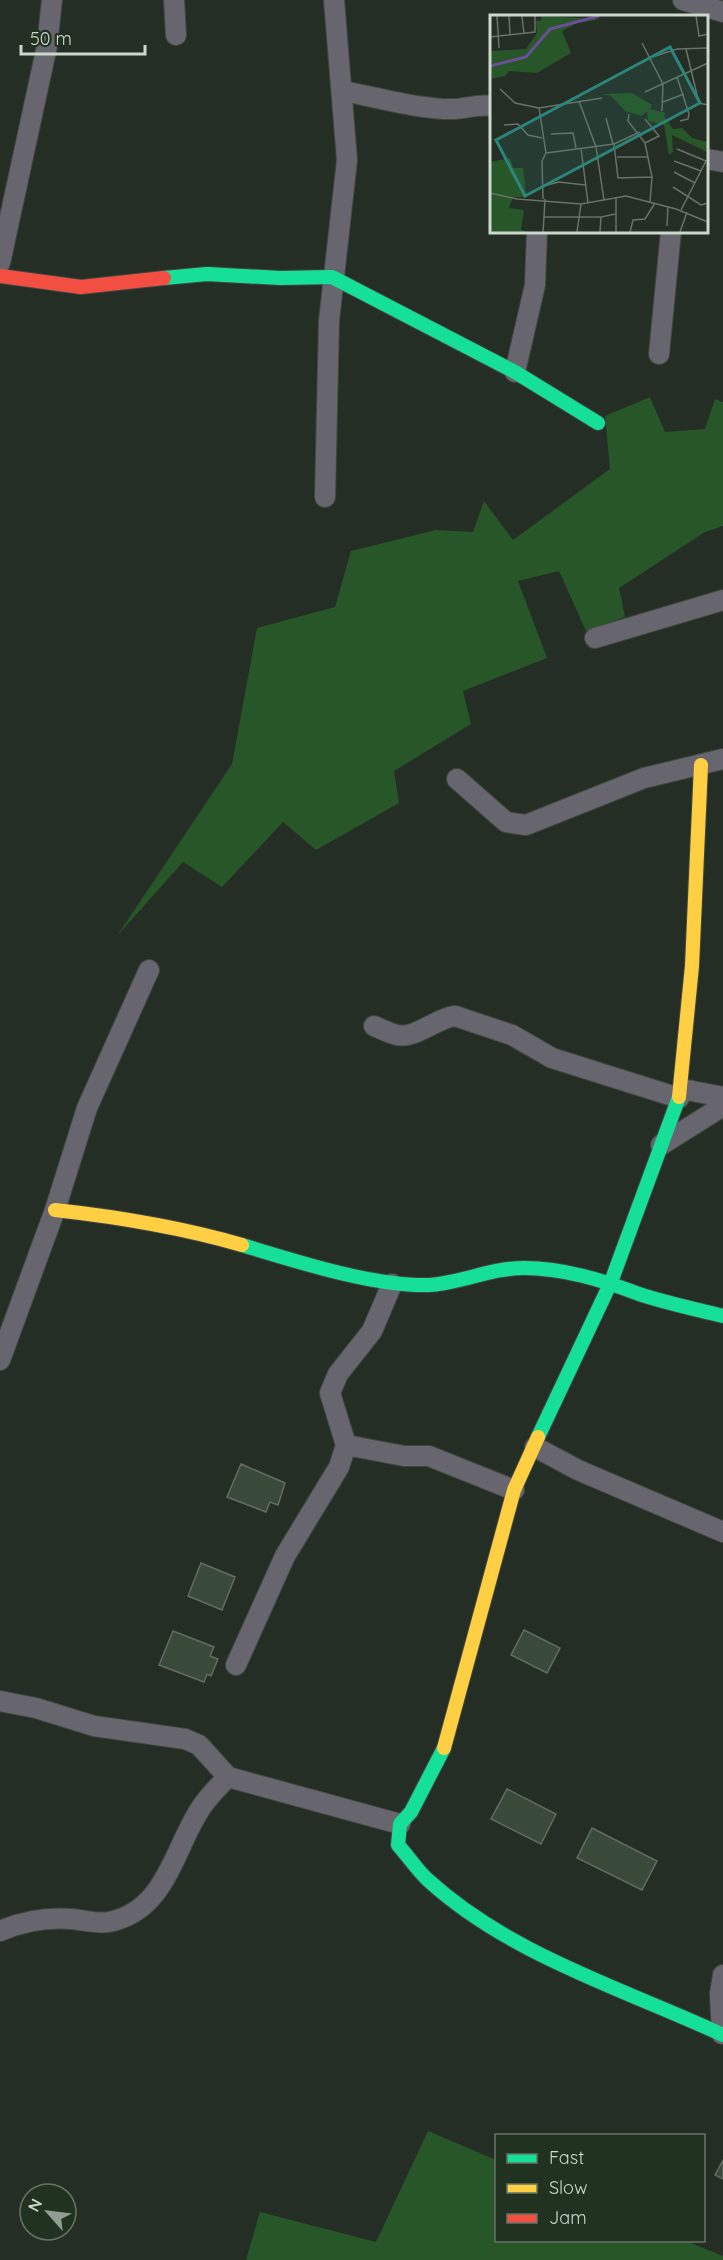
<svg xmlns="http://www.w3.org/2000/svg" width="723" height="2260" font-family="Quicksand,sans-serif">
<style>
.green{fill:#275629}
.building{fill:#394a3a;stroke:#636b63;stroke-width:1.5}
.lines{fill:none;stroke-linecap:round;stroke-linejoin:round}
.street-casing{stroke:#414841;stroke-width:22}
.fast-casing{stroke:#414841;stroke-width:16}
.slow-casing{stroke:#414841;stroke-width:16}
.jam-casing{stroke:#414841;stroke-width:16}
.street{stroke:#67656e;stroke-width:20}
.fast{stroke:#16e098;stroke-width:14}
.slow{stroke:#ffcf43;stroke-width:14}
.jam{stroke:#f24e42;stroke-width:14}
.inset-river{fill:none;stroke:#6c4e96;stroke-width:3}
.inset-road{fill:none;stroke:#687268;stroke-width:1.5}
.view{fill:#2c857c;fill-opacity:0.15;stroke:#2c857c;stroke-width:3}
.inset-edge{fill:none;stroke:#cdd8cd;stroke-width:3}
</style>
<rect width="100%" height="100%" fill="#252e25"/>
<path class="green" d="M650 397 665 432 705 429 715 399 723 402V526L705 532 619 588 625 617 586 631 559 571 518 581 547 658 463 691 471 724 394 771 399 803 316 850 283 822 222 887 183 862 117 936 232 764 257 628 335 607 351 551 436 530 473 532 484 501 513 540 610 469 605 416Z
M428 2131 496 2160V2240L686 2241 723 2256V2260H246L260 2212 376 2242Z"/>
<path class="building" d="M241 1464 285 1483 278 1505 270 1502 266 1512 227 1497Z
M201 1563 235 1577 222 1610 188 1596Z
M524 1630 560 1648 547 1673 511 1655Z
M173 1631 214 1647 210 1656 218 1659 211 1676 207 1674 204 1682 159 1665Z
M507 1789 556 1814 541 1844 491 1819Z
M592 1828 657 1861 642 1890 577 1858Z
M723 2160V2179L715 2175Z"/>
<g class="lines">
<g class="street-casing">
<path id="street" d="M174 0 176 35
M683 0 723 12
M342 91C377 97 420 110 455 109 468 108 478 104 492 106
M706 159 723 162
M0 263 47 46 52 0
M659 354 671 231
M515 372 535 285 537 231
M325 497 329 321 347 160 334 0
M595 638 723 600
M457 779 506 822 526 825 644 778 723 759
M374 1026C381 1029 389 1033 397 1035 416 1039 436 1018 455 1016L512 1035 552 1058 679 1098
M682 1089 723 1097
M661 1145 723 1106
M0 1360 55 1210 87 1108 149 970
M346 1445 330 1393 338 1374 372 1331 392 1284
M535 1447 578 1470 723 1532
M236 1665 285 1556 339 1467 346 1445 404 1456H429L514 1490
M0 1701 36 1708 94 1726 185 1739 199 1745 228 1777 400 1824
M0 1931C23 1921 46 1917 72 1919 83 1920 98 1924 109 1922 163 1911 172 1857 196 1816 204 1801 216 1789 228 1777
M722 2034 720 1994 723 1975"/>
</g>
<g class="fast-casing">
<path id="fast" d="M164 278 207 274 280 278 332 277 515 372 598 423
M242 1245C295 1261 375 1287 429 1285 461 1283 491 1268 524 1268 563 1268 602 1280 639 1294 666 1303 695 1309 723 1316
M538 1437 611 1282 679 1097
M444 1748 411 1812 400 1824 398 1845C408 1856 417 1870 428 1880 510 1955 624 1989 723 2035"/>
</g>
<g class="slow-casing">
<path id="slow" d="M679 1097 692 966 701 765
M55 1210C119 1217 180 1227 242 1245
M444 1748 514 1490 538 1437"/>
</g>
<g class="jam-casing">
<path id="jam" d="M0 276 81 287 164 278"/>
</g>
<use href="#street" class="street"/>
<use href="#fast" class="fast"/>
<use href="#slow" class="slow"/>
<use href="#jam" class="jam"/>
</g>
<g transform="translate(490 15)">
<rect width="218" height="218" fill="#252e25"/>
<path d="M51 1 112 4 87 8 72 16 81 38 47 58 19 56 15 61 0 64V36L36 34 47 18 46 6 52 5ZM142 78 162 90 160 94 176 98 174 101 183 114 192 113 202 123 217 127V137L182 120 183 137 179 140 174 110 158 106 157 96 152 101 135 96 121 81 113 79ZM20 143 23 153H33L36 182H23L19 193 34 195 31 215 38 217H0V147Z" fill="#275629"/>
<path class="inset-river" d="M0 51 36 42 60 14 109 1"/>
<path class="inset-road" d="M7 1 9 33M19 1 20 20M32 1 34 19M206 1 209 21 218 19M0 22 45 17V1M152 28 173 69 172 96M196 34 209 88 218 90M159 43 187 34 218 33M187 62 199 99 198 104 190 106M10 74 25 88 49 93 112 83M155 77 218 48M89 86 106 132 114 185M173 87 194 79M49 93 56 138 52 146 53 184M139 99 138 106 155 128 162 162 160 187M116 103 123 129M155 104 169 121 155 128M14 110 28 109 38 120 52 123M61 119 83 118 86 133M124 129 128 163 162 162M91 133 98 188M187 134 216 146 191 195M56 138 124 129 150 117M127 142H158M184 146 211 156M184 157 205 168M53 171 69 167 95 170M183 172 211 190 218 188M0 178 27 184 91 189 136 181 186 194 218 207M54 202 55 184M177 211 178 191M53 217 54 202H111M87 217 91 189M110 217 111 202 125 199M126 217V182M140 217 143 205 155 204 165 188M190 217 197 197"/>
<path class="view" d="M180 32 210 88 35 181 6 125Z"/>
<rect width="218" height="218" class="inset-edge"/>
</g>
<rect x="495" y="2134" width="210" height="108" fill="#213221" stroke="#667466" stroke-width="1.5"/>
<rect x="507" y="2154" width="30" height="9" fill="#16e098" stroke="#667466" stroke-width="1.5"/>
<text x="549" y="2164" font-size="18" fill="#cdd8cd">Fast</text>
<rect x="507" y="2184" width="30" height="9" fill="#ffcf43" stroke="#667466" stroke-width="1.5"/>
<text x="549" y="2194" font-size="18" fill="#cdd8cd">Slow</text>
<rect x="507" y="2214" width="30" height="9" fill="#f24e42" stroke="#667466" stroke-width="1.5"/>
<text x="549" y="2224" font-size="18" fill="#cdd8cd">Jam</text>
<g transform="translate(48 2212) rotate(298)"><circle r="28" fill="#213221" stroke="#667466" stroke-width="1.5"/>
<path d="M0-4.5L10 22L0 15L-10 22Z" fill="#929c92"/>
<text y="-9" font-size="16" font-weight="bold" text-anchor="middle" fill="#cdd8cd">N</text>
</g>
<path d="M21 45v9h124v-9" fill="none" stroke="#cdd8cd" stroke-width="3"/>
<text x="30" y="45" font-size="18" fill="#cdd8cd" stroke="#213221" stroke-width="4.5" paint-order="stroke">50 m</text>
</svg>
